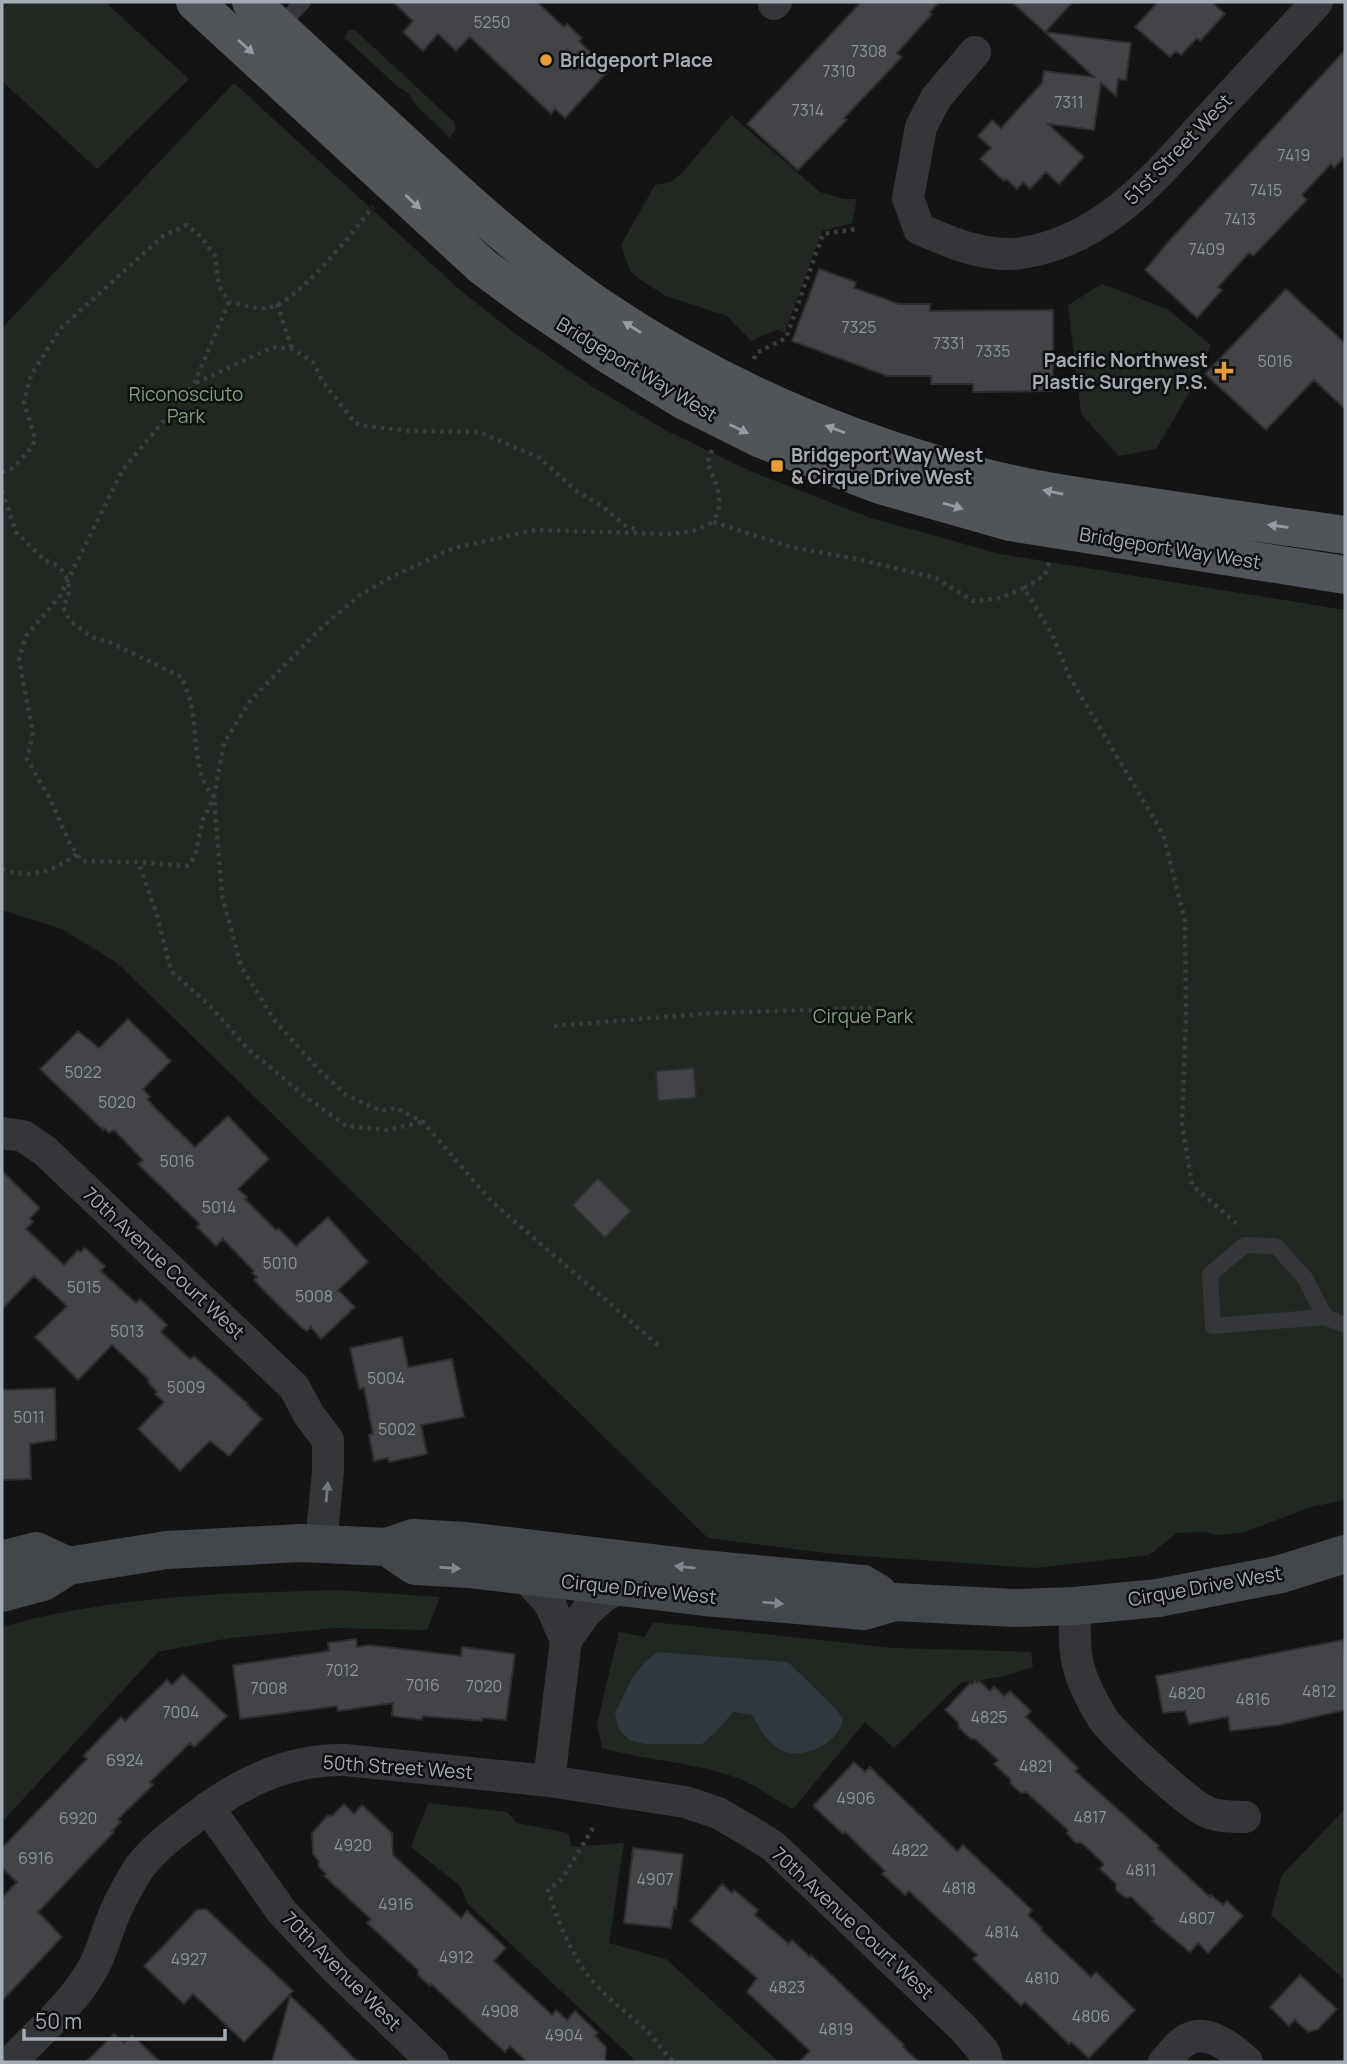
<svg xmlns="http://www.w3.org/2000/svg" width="1347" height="2064" font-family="Manrope,sans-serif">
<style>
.green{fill:#202821}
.water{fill:#2e383e}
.building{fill:#434448;stroke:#2e2e31;stroke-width:2}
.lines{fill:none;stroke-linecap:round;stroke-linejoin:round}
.path{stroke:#3b3d41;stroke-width:4.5;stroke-dasharray:3.5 5;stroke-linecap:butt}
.lane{stroke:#35363a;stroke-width:16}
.street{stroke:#35363a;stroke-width:32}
.secondary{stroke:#43464a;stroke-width:38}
.primary{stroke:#515459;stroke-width:38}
.oneway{fill:#959aa3}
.oneway2{fill:#73777e}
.oneway3{fill:#838890}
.poi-dot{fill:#e99d38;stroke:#0f0f10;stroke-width:2.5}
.labels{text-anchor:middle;stroke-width:5;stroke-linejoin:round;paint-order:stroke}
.number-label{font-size:16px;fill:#8d929a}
.poi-label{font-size:19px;font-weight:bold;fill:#a6acb5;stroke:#0f0f10;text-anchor:start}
.street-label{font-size:19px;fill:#a6acb5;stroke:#0f0f10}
.park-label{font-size:19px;fill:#7f9f7e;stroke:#0f0f10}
</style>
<rect width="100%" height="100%" fill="#141415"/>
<path class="green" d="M2 2H105L189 79 97 169 2 81Z
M349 30H355L454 122 456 128 450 138 415 104 408 93 397 86 345 38Z
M234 83 460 290 513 332 590 385 667 431 750 471 871 518 1000 554 1345 610V1500L1311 1507 1245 1532 1219 1535 1204 1532 1177 1533 1149 1555 1035 1568 833 1554 708 1538 117 963 62 929 2 910V328Z
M731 115 820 192 844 199H857L852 223 822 231 785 332 776 330 751 341 727 316 666 296 639 279 630 271 621 245 655 185 671 182 681 174Z
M1102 284 1167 309 1211 345 1191 390 1156 449 1119 456 1081 414 1068 305Z
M338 1590 440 1597 427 1630 334 1628 230 1638 158 1652 2 1822V1627C111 1596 226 1593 338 1590Z
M653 1622 894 1648 1031 1652 1033 1667 1005 1676 961 1683 894 1748 865 1722 793 1809C775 1800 758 1786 740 1779 697 1762 647 1761 602 1748L597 1724 619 1632 645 1637Z
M428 1803 507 1812 517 1823 568 1833 572 1847 624 1843 609 1943 666 1959 779 2062H637L468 1904 460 1886 411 1847Z
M1345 1809V1980L1271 1915 1282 1875Z"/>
<path class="water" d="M657 1652 788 1662 837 1710 843 1720C838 1735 831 1741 818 1748 784 1764 767 1743 752 1715L733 1712 718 1730 702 1744H645L629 1740 618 1728 615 1713 632 1678 645 1662Z"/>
<path class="building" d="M393 2H537L564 27 567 24 582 38 579 41 609 70 565 118 555 109 551 114 470 37 456 51 438 34 423 51 403 32 413 21Z
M861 2H939L930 12 932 14 897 53 902 57 844 118 847 120 798 170 747 124Z
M1012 2H1073L1045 32 1131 43 1126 80 1118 79 1116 96 1101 83 1094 130 1048 124 1084 157 1059 184 1046 172 1030 189 1023 182 1017 189 1006 179 1004 181 980 159 991 148 978 136 992 120 1001 128 1042 83 1044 71 1094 77Z
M1158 2H1212L1225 14 1200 41 1197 38 1181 55 1176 51 1170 57 1135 27Z
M1345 50V156L1334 168 1331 164 1302 195 1307 200 1253 256 1249 253 1218 287 1222 290 1197 318 1145 270 1169 241Z
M819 269 856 282 854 288 899 304H930V311L1053 310V391L973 392V384H931V376H887L792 341Z
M1286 289 1345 343V409L1314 380 1266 430 1205 374Z
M128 1019 171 1061 143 1089 150 1097 147 1099 156 1109 195 1147 228 1116 269 1159 238 1189 247 1197 245 1199 276 1230 278 1228 296 1246 328 1217 368 1262 338 1290 355 1307 321 1339 311 1327 307 1331 301 1327 267 1294 254 1280 257 1277 252 1273 254 1271 223 1239 216 1246 197 1227 200 1224 138 1164 143 1160 114 1130 109 1133 104 1128 103 1130 40 1069 78 1031 99 1048Z
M694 1068 696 1098 658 1101 656 1071Z
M2 1171 40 1208 30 1218 33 1222 26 1229 64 1265 78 1250 81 1252 85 1248 105 1266 101 1271 136 1303 140 1299 167 1325 161 1332 190 1359 194 1356 248 1404 247 1405 262 1419 229 1456 210 1441 180 1471 138 1429 164 1402 155 1394 157 1392 148 1382 149 1380 112 1345 78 1380 35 1337 67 1306 34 1276 2 1309Z
M598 1178 631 1211 605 1238 572 1205Z
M402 1337 408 1367 452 1359 464 1417 421 1425 427 1454 389 1462 388 1458 374 1461 369 1435 373 1434 364 1388 359 1389 350 1348Z
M55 1388 56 1440 30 1444 31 1479 2 1480V1390Z
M356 1639 357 1647 369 1645 461 1656 462 1647 515 1654 506 1720 482 1718V1721L423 1716 422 1720 392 1716 393 1703 338 1711 337 1706 240 1719 233 1665 329 1651 328 1643Z
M1343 1640 1345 1655V1710L1280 1725 1230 1731 1228 1717 1189 1724 1185 1711 1163 1713 1156 1676Z
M183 1674 227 1716 194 1747 190 1743 150 1782 153 1785 118 1819 121 1822 112 1831 114 1832 38 1912 62 1937 2 2001V1898L17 1882 2 1868V1848L87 1759 83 1756 121 1717 125 1721 167 1680 172 1685Z
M975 1681 977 1683 979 1681 990 1691 994 1686 1004 1696 1010 1691 1031 1711 1026 1717 1078 1768 1075 1771 1159 1846 1157 1848 1210 1897 1211 1895 1223 1905 1227 1901 1243 1916 1208 1953 1198 1943 1190 1952 1152 1921 1154 1919 1131 1897 1126 1898 1116 1890V1884L1100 1869 1104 1864 1082 1843H1076L1067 1834 1068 1830 1026 1792 1021 1793 1011 1784 1010 1779 994 1764 998 1760 975 1739H971L959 1728 958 1722 945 1710 970 1683 972 1684Z
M854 1762 865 1772 870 1767 957 1851 963 1845 1032 1910 1028 1915 1042 1928 1041 1930 1091 1977 1096 1972 1135 2010 1089 2058 1071 2042 1069 2044 1025 2002 1021 2006 973 1959 977 1955 909 1891 905 1895 882 1874 885 1871 845 1832 843 1834 813 1806Z
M344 1804 354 1814 362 1805 392 1833 393 1855 461 1918 467 1911 506 1948 494 1961 552 2015 556 2010 567 2020 575 2011 598 2033 595 2036 606 2047 605 2062H527L510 2046 505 2052 431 1984 430 1986 418 1975V1970L367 1923 371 1919 324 1876 326 1874 318 1866 319 1862 313 1854 312 1833 327 1816 333 1815Z
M633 1848 683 1854 676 1909 674 1907 671 1928 624 1923Z
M722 1884 732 1893 734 1890 758 1910 755 1915 789 1944 792 1940 810 1957 811 1955 904 2045 903 2047 919 2062H799L810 2051 747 1992 757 1978 690 1921Z
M206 1909 293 1991 244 2042 193 1994 184 2004 144 1966 197 1910Z
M1300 1975 1337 2009 1318 2029 1308 2032 1295 2020 1289 2026 1270 2007Z
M290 1996 318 2022 358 2062H272Z
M114 2034 124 2043 132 2035 160 2062H86Z"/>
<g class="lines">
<path class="path" d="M229 302 194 384 122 471 60 596 26 636 19 659 33 733 27 759 49 797 70 844 82 861 138 862 156 912 171 971 212 1008 249 1050 306 1097 346 1126 388 1130 422 1122
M277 304 292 349
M754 359 756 353 786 338 823 234 856 229
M196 383 273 347 292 349 313 362 323 382 355 423 365 426 411 431 479 432 540 458 575 490 602 506 626 526 637 530
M712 450 707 463C716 483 726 502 713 522L791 547 857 559 936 578 973 601 1001 598 1024 588 1052 634 1069 676 1163 834 1185 921 1186 1016 1182 1123 1192 1185 1238 1225
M2 472 13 468 32 447 35 439 24 402 31 375 61 328 163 236 187 225 202 238 215 256 219 286 229 302C240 304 256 309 267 308 297 305 353 231 373 207
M2 491 16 532 45 561C59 562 69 576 69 591 69 596 65 603 63 607L70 621 92 637 111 643 182 677C185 686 189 695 191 704 198 734 192 773 214 797L203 819 195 856 187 866 138 862
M1024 588 1045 575 1050 560
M2 869C31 880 53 871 77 854
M554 1026 713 1013 872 1008
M658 1345 492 1202 423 1122 396 1108 381 1111 346 1095 318 1069 275 1021 241 966 222 895 214 797 224 743 250 701 322 627 360 595 391 577 454 548 535 530 671 534 693 531 713 522
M593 1828 562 1879 548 1890C557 1920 575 1964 597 1986 612 2002 630 2015 646 2030 656 2040 663 2052 674 2062"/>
<path class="lane" d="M278 27 303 2
M1325 1317 1305 1278 1276 1246 1245 1245 1210 1274 1213 1326 1325 1317 1345 1325"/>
<path class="street" d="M774 4 776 2
M975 52 936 98 921 127 908 198 919 229C952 243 986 258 1022 253 1106 240 1158 174 1212 115 1247 77 1282 40 1317 2
M2 1133 23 1136 45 1151 294 1387 309 1415 328 1440V1471L321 1544
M525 1576 549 1602 566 1640
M620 1587 604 1596 586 1612 566 1640 549 1781 685 1802 718 1813 744 1828 773 1846 963 2028 984 2052 987 2062
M1075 1606C1075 1629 1073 1653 1081 1675 1086 1690 1095 1706 1103 1719 1116 1737 1187 1803 1207 1812 1219 1817 1233 1817 1245 1817
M208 1807 282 1912 335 1968 433 2062
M11 2062C38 2033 72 2005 92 1970 101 1955 105 1937 112 1920 118 1903 129 1884 139 1868 153 1849 172 1835 190 1821 236 1785 285 1759 345 1760L549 1781
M1164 2062C1170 2056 1176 2047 1183 2042 1205 2025 1232 2048 1247 2062"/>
<path class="secondary" d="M387 1547 415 1566 469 1569 705 1597 864 1611 895 1602 1014 1608 1075 1606 1158 1598 1281 1574 1345 1554
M2 1560 36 1551 68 1566
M2 1593 43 1582 68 1566 167 1550 301 1543 387 1547 413 1538 466 1541 703 1569 863 1584 878 1593"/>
<path class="primary" d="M195 2 483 267 532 303 609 355 683 400 761 439 880 485 1010 522 1345 575
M251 2C302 49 353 96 403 143 466 202 530 259 601 308 712 383 838 438 967 473 1025 489 1086 498 1146 506 1212 516 1279 526 1345 535"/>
</g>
<defs><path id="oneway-solid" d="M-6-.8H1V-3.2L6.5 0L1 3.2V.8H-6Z" transform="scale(1.75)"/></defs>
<g class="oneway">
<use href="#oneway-solid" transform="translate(246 47) rotate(42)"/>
<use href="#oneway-solid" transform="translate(413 202) rotate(43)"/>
<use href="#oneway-solid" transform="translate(632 327) rotate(-148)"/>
<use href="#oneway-solid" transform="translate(739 429) rotate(25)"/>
<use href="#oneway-solid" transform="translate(835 429) rotate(-159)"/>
<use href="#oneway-solid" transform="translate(1053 492) rotate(-168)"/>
<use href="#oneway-solid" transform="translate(953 506) rotate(16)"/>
<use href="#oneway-solid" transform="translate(1278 526) rotate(-172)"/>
</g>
<use class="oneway2" href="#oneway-solid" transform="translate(327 1492) rotate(-85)"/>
<g class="oneway3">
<use href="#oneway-solid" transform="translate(685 1567) rotate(-174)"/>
<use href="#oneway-solid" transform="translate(450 1568) rotate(4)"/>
<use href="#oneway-solid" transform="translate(773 1603) rotate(5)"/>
</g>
<g class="poi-dot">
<circle cx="546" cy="60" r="7"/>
<path d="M1220.5 360.5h7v7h7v7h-7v7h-7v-7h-7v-7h7z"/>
<rect x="770" y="459" width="14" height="14" rx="3.5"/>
</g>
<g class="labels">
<g class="number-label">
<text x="492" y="28">5250</text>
<text x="869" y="57">7308</text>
<text x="839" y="77">7310</text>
<text x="1069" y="108">7311</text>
<text x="808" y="116">7314</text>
<text x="1294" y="161">7419</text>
<text x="1266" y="196">7415</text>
<text x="1240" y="225">7413</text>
<text x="1207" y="255">7409</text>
<text x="859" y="333">7325</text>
<text x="949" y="349">7331</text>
<text x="993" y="357">7335</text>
<text x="1275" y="367">5016</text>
<text x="83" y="1078">5022</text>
<text x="117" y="1108">5020</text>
<text x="177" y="1167">5016</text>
<text x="219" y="1213">5014</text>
<text x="280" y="1269">5010</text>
<text x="84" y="1293">5015</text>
<text x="314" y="1302">5008</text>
<text x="127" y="1337">5013</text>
<text x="386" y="1384">5004</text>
<text x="186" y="1393">5009</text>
<text x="29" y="1423">5011</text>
<text x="397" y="1435">5002</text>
<text x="342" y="1676">7012</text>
<text x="423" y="1691">7016</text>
<text x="484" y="1692">7020</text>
<text x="269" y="1694">7008</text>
<text x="1319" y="1697">4812</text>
<text x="1187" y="1699">4820</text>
<text x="1253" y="1705">4816</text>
<text x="181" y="1718">7004</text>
<text x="989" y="1723">4825</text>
<text x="125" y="1766">6924</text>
<text x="1036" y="1772">4821</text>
<text x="856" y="1804">4906</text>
<text x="1090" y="1823">4817</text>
<text x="78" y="1824">6920</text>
<text x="353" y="1851">4920</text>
<text x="910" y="1856">4822</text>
<text x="36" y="1864">6916</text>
<text x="1141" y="1876">4811</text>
<text x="655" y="1885">4907</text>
<text x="959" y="1894">4818</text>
<text x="396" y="1910">4916</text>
<text x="1197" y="1924">4807</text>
<text x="1002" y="1938">4814</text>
<text x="456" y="1963">4912</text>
<text x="189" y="1965">4927</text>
<text x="1042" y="1984">4810</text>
<text x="787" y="1993">4823</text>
<text x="500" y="2017">4908</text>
<text x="1091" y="2022">4806</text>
<text x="836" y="2035">4819</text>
<text x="564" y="2041">4904</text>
</g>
<g class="poi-label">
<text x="560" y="67">Bridgeport Place</text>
<text x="1208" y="367" text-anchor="end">Pacific Northwest<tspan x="1208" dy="22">Plastic Surgery P.S.</tspan></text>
<text x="791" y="462">Bridgeport Way West<tspan x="791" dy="22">&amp; Cirque Drive West</tspan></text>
</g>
<g class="street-label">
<text transform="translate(1178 149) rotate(-46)" y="7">51st Street West</text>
<text transform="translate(637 369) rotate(31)" y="7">Bridgeport Way West</text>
<text transform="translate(1170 548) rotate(9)" y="7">Bridgeport Way West</text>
<text transform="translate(164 1263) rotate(43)" y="7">70th Avenue Court West</text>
<text transform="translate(1205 1586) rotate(-10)" y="7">Cirque Drive West</text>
<text transform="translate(639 1589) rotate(6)" y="7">Cirque Drive West</text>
<text transform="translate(398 1767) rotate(4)" y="7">50th Street West</text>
<text transform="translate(853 1923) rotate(43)" y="7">70th Avenue Court West</text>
<text transform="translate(342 1971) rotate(45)" y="7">70th Avenue West</text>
</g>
<g class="park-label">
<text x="186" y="401">Riconosciuto<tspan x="186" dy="22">Park</tspan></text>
<text x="863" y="1023">Cirque Park</text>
</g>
</g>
<rect width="1347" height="2064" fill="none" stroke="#a6acb5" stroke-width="7"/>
<path d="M24 2029v10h201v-10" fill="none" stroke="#a6acb5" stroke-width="3.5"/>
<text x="35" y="2029" font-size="21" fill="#a6acb5" stroke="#0f0f10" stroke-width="5" paint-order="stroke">50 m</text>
</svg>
